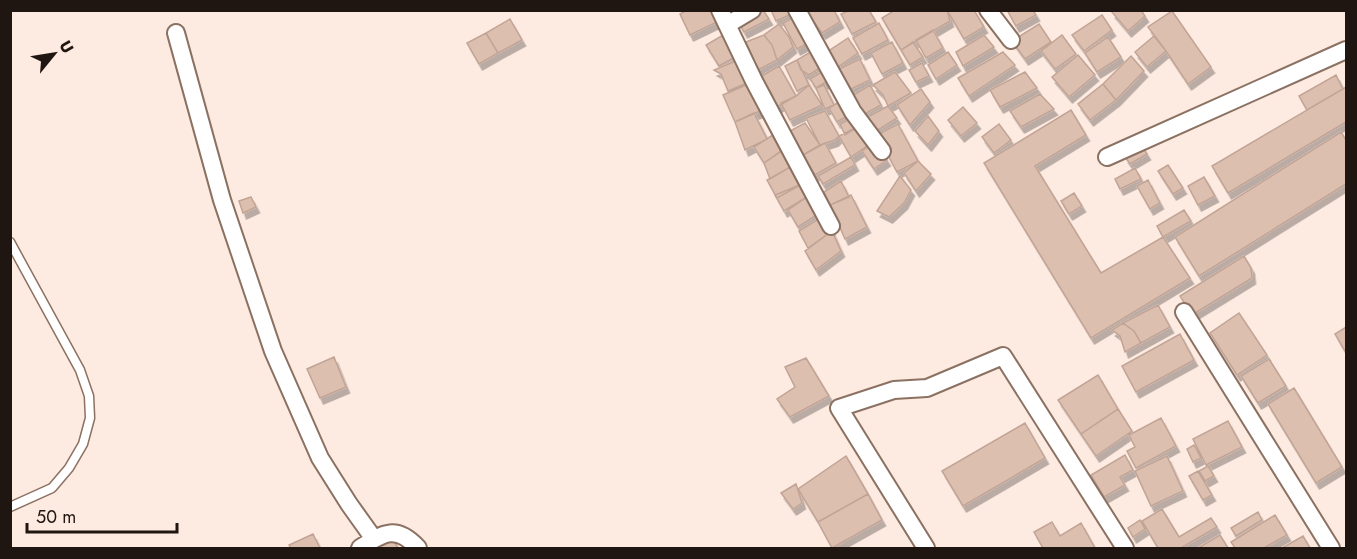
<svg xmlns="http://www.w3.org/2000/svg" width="1357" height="559" font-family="Jost,sans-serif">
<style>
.building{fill:#dcbfaf;stroke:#c1a495;stroke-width:1.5;filter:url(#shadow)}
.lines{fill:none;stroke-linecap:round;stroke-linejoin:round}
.lane-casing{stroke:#8b7162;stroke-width:11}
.street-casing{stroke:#8b7162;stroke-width:20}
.lane{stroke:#fff;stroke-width:8}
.street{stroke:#fff;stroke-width:16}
</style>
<defs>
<filter id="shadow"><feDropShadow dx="3.5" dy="6" stdDeviation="0" flood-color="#0004"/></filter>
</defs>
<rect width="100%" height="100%" fill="#fdeae0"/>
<path class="building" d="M687 10H716L721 20 690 35 680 14Z
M763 10 769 19 744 32 739 23Z
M771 10H793L794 13 776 21Z
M810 10H834L840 22 822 33 807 13Z
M869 10 876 22 852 34 841 14 850 10Z
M895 10H947L950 21 901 50 882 18Z
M947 10H974L984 27 964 39Z
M1007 10H1033L1036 15 1016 26Z
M1114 10H1141L1145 16 1128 31 1112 12Z
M1172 11 1211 67 1188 84 1166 51 1148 27Z
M1102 15 1112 30 1084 51 1072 35Z
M796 16 810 42 797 49 783 23Z
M510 19 522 40 498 53 486 33Z
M879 23 888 40 862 54 853 38Z
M779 24 789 37 793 47 777 60 772 45 764 35Z
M1039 24 1051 42 1025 59 1012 41Z
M933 30 943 48 926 58 916 40Z
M730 31 741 54 719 66 706 45Z
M486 33 498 53 479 64 467 43Z
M764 35 772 45 777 60 758 70 746 42Z
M984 35 994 47 963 66 956 52Z
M1062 35 1076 54 1055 69 1041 51Z
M1154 36 1166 51 1147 67 1135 52Z
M1108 37 1121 57 1097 72 1085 53Z
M848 38 858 53 838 67 827 52Z
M892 42 903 63 882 74 871 53Z
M913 42 923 57 910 65 901 50Z
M817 48 826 64 809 75 801 70 797 60Z
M948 52 957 65 936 79 928 65Z
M1003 52 1015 65 969 96 958 78Z
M1078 55 1095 75 1069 97 1052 77Z
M1131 56 1144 71 1116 100 1103 84Z
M743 58 752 81 728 91 721 74 714 70Z
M860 59 870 80 849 90 839 69Z
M797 60 809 85 797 91 785 66Z
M922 63 929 76 916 82 909 70Z
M779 66 796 96 777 107 760 77Z
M825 70 831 79 816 88 810 79Z
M895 72 911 93 888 106 883 95 873 85Z
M1025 72 1037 88 1000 107 990 90Z
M1336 75 1343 89 1307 110 1299 96Z
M753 82 765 109 735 122 723 95Z
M1103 84 1116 100 1090 120 1078 104Z
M809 85 822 105 790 120 781 103 796 96Z
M824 85 834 105 825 109 816 88Z
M870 85 881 105 863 115 852 96Z
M1346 87V122L1228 193 1212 166Z
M921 89 930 102 910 125 897 105Z
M1040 94 1054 109 1021 127 1010 111Z
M844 99 852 113 837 122 829 108Z
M888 106 897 118 875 132 866 118Z
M963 107 977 123 961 136 948 120Z
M1071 110 1086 135 1035 166 1101 273 1163 237 1190 278 1091 338 984 163Z
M825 111 839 136 835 140 820 145 806 118Z
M754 113 767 139 745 150 735 122Z
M855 116 861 125 845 135 840 124Z
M928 116 939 131 928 145 915 131Z
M805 123 820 145 803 155 790 131Z
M898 124 918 161 897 172 877 135Z
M999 124 1011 140 994 153 982 137Z
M861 125 870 144 851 157 839 136Z
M779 131 789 146 764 163 754 147Z
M1341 132 1346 140V184L1199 276 1175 237Z
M875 142 887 160 874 169 862 151Z
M825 143 836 163 815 175 803 155Z
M1142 146 1147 154 1130 164 1125 157Z
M784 149 792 166 770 179 764 163Z
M851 157 855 165 823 184 818 176Z
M918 161 931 174 916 191 904 173Z
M1168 165 1183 188 1173 194 1158 171Z
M792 166 802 184 777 198 767 180Z
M1135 168 1141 179 1120 189 1115 179Z
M900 176 911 190 904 203 889 217 877 211Z
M1204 177 1215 196 1198 205 1188 186Z
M1148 180 1160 203 1150 209 1137 186Z
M841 181 849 197 830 205 824 192Z
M802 184 810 195 784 211 775 195Z
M1074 193 1082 206 1069 214 1061 201Z
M810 195 823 211 798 227 788 210Z
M851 195 867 227 845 239 830 205Z
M251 197 256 207 243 213 239 201Z
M1184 210 1191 221 1163 237 1157 226Z
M825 215 832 231 808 248 799 231Z
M832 231 841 251 816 270 805 251Z
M1244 256 1251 268 1252 278 1192 315 1180 296Z
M1158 305 1170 327 1141 343 1134 331 1123 323Z
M1239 313 1267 355 1237 375 1210 333Z
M1123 323 1134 331 1141 343 1125 352 1120 336 1112 330Z
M1346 327V353L1335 334Z
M1180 334 1194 360 1136 392 1122 366Z
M334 357 346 387 320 398 307 369Z
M806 358 829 396 790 417 777 399 795 387 785 367Z
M1269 359 1286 386 1258 403 1241 376Z
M1098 375 1118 409 1081 434 1058 400Z
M1294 388 1342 467 1316 483 1268 404Z
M1118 409 1132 431 1096 456 1081 434Z
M1161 418 1176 446 1136 468 1127 451 1135 447 1129 435Z
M1228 421 1242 447 1206 465 1193 439Z
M1025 423 1045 458 963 506 942 471Z
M1194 445 1201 458 1193 462 1187 449Z
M1125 455 1133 470 1120 477 1125 485 1104 497 1091 475Z
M846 456 868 494 818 522 798 489Z
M1167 456 1183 491 1151 506 1135 471Z
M1208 466 1214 476 1205 481 1199 471Z
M1198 471 1212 495 1203 500 1189 476Z
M796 484 802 503 793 509 781 493Z
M868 494 882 520 832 548 818 522Z
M1162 509 1179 537 1211 518 1217 527 1181 548H1158L1142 521Z
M1258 512 1262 520 1236 536 1231 528Z
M1275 515 1287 535 1264 548H1235L1231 542Z
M1140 520 1145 529 1133 537 1128 528Z
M1052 522 1060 536 1081 523 1095 548H1043L1034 532Z
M313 534 320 548H291L289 545Z
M1220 535 1228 548H1198Z
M1303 536 1310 548H1282Z
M392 538 398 548H372Z"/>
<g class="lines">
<g class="lane-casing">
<path id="lane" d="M10 242 80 370 89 396 90 418 83 444 69 468 52 488 10 507"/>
</g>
<g class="street-casing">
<path id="street" d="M720 10 754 81 831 226
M797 10 853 112 882 151
M988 10 1011 40
M727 25 752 10
M176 33 222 200 273 351 320 458 349 504 374 539
M1107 157 1346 50
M1184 312 1331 548
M360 548C384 532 397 525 418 548
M926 548 839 408 894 390 927 388 1003 356 1125 548"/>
</g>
<use href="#lane" class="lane"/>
<use href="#street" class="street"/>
</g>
<rect width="1357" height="559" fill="none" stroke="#201611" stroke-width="24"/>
<g transform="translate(54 54) rotate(60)" stroke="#fdeae0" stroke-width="4.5" paint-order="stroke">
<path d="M0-4.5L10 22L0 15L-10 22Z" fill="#201611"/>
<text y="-9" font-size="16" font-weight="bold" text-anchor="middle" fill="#201611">U</text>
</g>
<path d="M27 523v9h150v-9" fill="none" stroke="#201611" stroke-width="3"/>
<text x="36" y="523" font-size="18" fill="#201611" stroke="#fdeae0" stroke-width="4.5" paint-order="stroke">50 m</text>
</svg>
